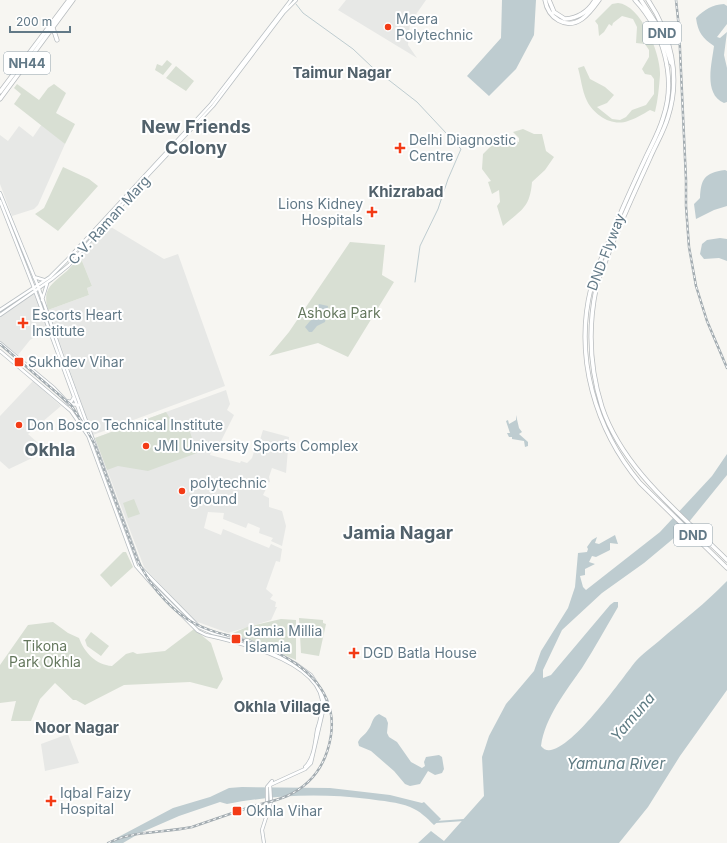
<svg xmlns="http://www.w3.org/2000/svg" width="727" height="843" font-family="Inter,sans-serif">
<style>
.built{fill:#e7e8e6}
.green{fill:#d8dfd3}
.water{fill:#beccd0}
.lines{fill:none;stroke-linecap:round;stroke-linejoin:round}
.stream{stroke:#beccd0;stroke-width:1}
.canal{stroke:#beccd0;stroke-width:2}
.secondary-casing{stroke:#b8bec2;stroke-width:4}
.trunk-casing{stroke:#b8bcbf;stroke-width:5}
.motorway-casing{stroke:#b8bcbf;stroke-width:5}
.secondary{stroke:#fff;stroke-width:2.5}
.trunk{stroke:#fff;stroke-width:3.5}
.motorway{stroke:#fff;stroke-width:3.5}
.rail-casing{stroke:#a3acb1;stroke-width:2.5}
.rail{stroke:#fff;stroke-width:1;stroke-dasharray:3;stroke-linecap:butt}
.poi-dot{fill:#f33b16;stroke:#fff;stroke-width:1.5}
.labels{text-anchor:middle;stroke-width:4;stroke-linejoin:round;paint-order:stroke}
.shield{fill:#fff;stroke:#91a1ab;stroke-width:1}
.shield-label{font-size:13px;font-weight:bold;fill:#627987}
.poi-label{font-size:14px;fill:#627987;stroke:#fff;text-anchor:start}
.street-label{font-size:14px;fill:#627987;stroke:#fff}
.park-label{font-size:14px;fill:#65785e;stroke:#fff}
.neighbourhood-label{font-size:15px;font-weight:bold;fill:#51616b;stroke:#fff}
.water-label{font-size:15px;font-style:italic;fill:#5e7b83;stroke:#fff}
.district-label{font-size:18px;font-weight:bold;fill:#51616b;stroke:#fff}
</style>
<rect width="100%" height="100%" fill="#f7f6f2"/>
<path class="built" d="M346 0H426L410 23 408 45 417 58 338 10Z
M42 124 65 144 38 205 34 209 12 216 0 184V135L8 141 19 126 33 137Z
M106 224 164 259 178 254 225 386 93 435 48 310 89 295 87 288 92 286 80 256Z
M35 293 48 329 30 340 18 355 0 341V317L7 310Z
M33 381 61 406 28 434 47 451 9 469 0 461V416Z
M226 390 230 404 227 410 234 415 219 445 214 443 210 455 240 463 241 461 247 463 252 458 257 442 259 443 263 430 289 437 286 473 272 468 269 477 270 482 266 483V489L263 495 269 498V507L282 511 286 526 282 546 271 541 273 538 259 533 260 528 248 523 246 528 223 519 224 513 208 512 204 528 221 535 223 529 269 548 271 544 282 549 280 562 276 561 266 589 273 595 270 599 276 602 275 607H277L272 618 271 620 228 633 195 621 144 567 95 438Z
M68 734 79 763 45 771 41 744Z"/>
<path class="green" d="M618 3C641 5 661 54 660 75 659 87 658 100 655 112L650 110C643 114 635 119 628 121 612 127 594 115 587 101 582 91 581 78 578 68L584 66 590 79 605 87 614 95 607 103 597 107 612 119 620 120 626 117 632 110 646 105 654 94V79L651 75 645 74 642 69 649 57V50L645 44 636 43 637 27 633 19 622 16 613 23 612 26 609 24 604 32 599 36 598 25 595 21 612 4Z
M167 60 172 64 163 75 155 70 157 64 162 66Z
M176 66 194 81 186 91 166 78Z
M17 84 39 100 48 88 54 84 66 93 56 113 75 124 65 144 14 104 21 94 14 88Z
M523 129 534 134H542L546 151 554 157 545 170 532 182C530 208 521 210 503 226L497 206 500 202 499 190 492 194 488 182 491 181 482 169 483 154 493 144 494 141 504 139 519 142V138L513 132Z
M63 167 89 179 98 186 58 231 35 214 44 208Z
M350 242 385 245 382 275 394 282 348 357 318 343 269 356 289 332Z
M80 256 92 286 87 288 89 295 48 310C43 291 48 287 62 275 69 270 74 263 80 256Z
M166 412 174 425 186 420 197 453 148 471 118 466 107 470 95 438Z
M134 499 140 514 128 518 123 503Z
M123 552H126L133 567 111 587 100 575Z
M299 618 323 620V623L326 624 319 656 301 653Z
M281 619 296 620V660L233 633 247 627Z
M53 622 68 633 79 638C84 652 96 665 112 666L126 654 133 652 137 654 165 651 194 629 211 643 223 679 217 689 190 682 124 685 85 705 76 700H73L55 683 40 699 31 721H11L16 701 0 703V665L28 625Z
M91 632 109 646 101 656 87 646 85 640Z"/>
<path class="water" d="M502 0H536L534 35 516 69 489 96 467 76 501 38Z
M724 4 727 6V24L717 37 720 38 727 32 724 55 727 68V102L724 103C703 94 712 63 714 46 702 38 698 32 696 18 705 9 712 5 724 4Z
M725 170 727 171V206L714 210 696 219 694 204 700 198C701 179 704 173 725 170Z
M720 238 727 239V261L719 258 704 259 700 254 702 244 707 240Z
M319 304 328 306 325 322 317 326 312 332H309L305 327 310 321 315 318 314 314Z
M516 415 519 428 522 432 519 434 528 442V446L525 447 524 441 512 439V437H509L507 433H510L506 421 508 420 509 424 516 420Z
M727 454V475L680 533 644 563 602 593 562 630 543 670V678L551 675 610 605 614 602H618V607C606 627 595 648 582 668 566 691 545 717 541 746 559 771 624 675 636 661 642 654 651 648 659 641 682 621 706 603 727 581V690L680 756 648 807 619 843H418L431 831 444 841 484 796 482 757 489 736 506 704 534 671 541 651 568 608 575 587 578 553 587 552 588 549 587 547 592 540 597 537 595 543 599 544 615 535 618 544 610 543V550L596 557 592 556 589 562 595 564 585 569V575L580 576 583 587 586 590 660 532 712 476Z
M379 714 386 718 388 723 387 733 389 737 397 742 411 762 422 768 425 766 424 762 426 757 439 755 442 757 444 769 442 773 435 775 428 771 420 784 410 786 405 784 394 771 371 751 359 746 358 742C361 736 365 735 368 730 373 724 371 718 379 714Z
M242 787 330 788 390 795 422 803 424 802 441 819 434 825C427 818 420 811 410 807 398 802 382 801 369 799 319 793 275 795 227 804L220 802 179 816 140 833 123 843H107L173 808 210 797 229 788Z"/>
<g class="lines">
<path class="stream" d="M296 4 303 13 353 49 372 67 417 102 461 149 448 179 438 209 420 246 415 282"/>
<path class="canal" d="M436 822 464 820"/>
<g class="secondary-casing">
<path id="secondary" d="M0 193 38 286 61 353 140 567 199 627 213 633 249 641 296 664 311 675 320 689 324 701 323 711 311 763 305 769 270 785 271 802 262 830 264 843
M0 201 34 288 136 566 158 591 198 631 206 635C238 642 316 661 322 700 323 710 320 721 317 730 315 742 314 759 305 767
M34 277 44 280
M42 300 47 284
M0 310 50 277 66 261 211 104 291 0
M0 315 52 279 69 265 149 174 213 106 284 12 296 0
M0 343 54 388 69 404 80 405
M0 351 71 411 89 437
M67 401 71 402 74 397
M267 807V787L272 781"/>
</g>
<g class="trunk-casing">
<path id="trunk" d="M53 28 57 40
M0 92 69 0
M0 99 73 0"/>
</g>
<g class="motorway-casing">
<path id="motorway" d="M545 0C548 18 566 30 582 19 589 14 594 7 599 0
M549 0 554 12 565 19C579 18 588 12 595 0
M635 0C663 30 677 78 663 118 659 132 651 146 645 159 631 189 618 218 606 248 600 261 594 274 591 288 574 357 595 429 640 483L727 568
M641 0 661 31 671 63
M648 0C671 34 681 77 668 117 664 131 656 144 650 158 637 187 623 217 611 247 606 261 599 275 596 289 588 328 590 369 602 407 623 470 682 515 727 560"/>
</g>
<use href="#secondary" class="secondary"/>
<use href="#trunk" class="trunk"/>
<use href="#motorway" class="motorway"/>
<g class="rail-casing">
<path id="rail" d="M676 0 679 28 686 180V206L689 247 696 286 707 321 727 368
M0 344 71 405 84 425 95 445 137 559C148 582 166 605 187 619 208 633 235 636 258 645 298 659 338 688 331 735 327 762 313 784 287 796 276 801 264 803 253 806 233 813 212 820 192 827 164 833 134 830 108 843"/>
</g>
<use href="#rail" class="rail"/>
</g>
<g class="poi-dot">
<circle cx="388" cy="27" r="4"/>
<path d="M398 142h4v4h4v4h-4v4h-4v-4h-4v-4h4z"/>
<path d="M370 206h4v4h4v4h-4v4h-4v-4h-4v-4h4z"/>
<path d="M21 317h4v4h4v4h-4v4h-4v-4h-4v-4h4z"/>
<rect x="14" y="357" width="10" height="10" rx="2"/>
<circle cx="19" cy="425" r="4"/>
<circle cx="146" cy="446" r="4"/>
<circle cx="182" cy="491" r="4"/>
<rect x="231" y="634" width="10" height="10" rx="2"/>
<path d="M352 647h4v4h4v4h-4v4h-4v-4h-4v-4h4z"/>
<path d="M49 795h4v4h4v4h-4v4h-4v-4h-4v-4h4z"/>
<rect x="232" y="806" width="10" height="10" rx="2"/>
</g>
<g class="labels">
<g class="shield">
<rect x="643" y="22" width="38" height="22" rx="3"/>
<rect x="4" y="52" width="46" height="22" rx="3"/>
<rect x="674" y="524" width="38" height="22" rx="3"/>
</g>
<g class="shield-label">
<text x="662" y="38">DND</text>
<text x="27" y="68">NH44</text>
<text x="693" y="540">DND</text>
</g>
<g class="poi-label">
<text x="396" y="24">Meera<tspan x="396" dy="16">Polytechnic</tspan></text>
<text x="409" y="145">Delhi Diagnostic<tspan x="409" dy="16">Centre</tspan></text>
<text x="363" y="209" text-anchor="end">Lions Kidney<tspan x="363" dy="16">Hospitals</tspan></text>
<text x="32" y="320">Escorts Heart<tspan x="32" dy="16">Institute</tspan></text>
<text x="28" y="367">Sukhdev Vihar</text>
<text x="27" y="430">Don Bosco Technical Institute</text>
<text x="154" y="451">JMI University Sports Complex</text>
<text x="190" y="488">polytechnic<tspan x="190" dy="16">ground</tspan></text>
<text x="245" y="636">Jamia Millia<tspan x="245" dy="16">Islamia</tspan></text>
<text x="363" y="658">DGD Batla House</text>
<text x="60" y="798">Iqbal Faizy<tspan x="60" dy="16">Hospital</tspan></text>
<text x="246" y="816">Okhla Vihar</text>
</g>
<g class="street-label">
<text transform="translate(109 220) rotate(-48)" y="5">C.V. Raman Marg</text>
<text transform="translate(606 252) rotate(-69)" y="5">DND Flyway</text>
</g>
<g class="park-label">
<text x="339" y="318">Ashoka Park</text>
<text x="45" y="651">Tikona<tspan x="45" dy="16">Park Okhla</tspan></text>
</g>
<g class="neighbourhood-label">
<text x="342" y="78">Taimur Nagar</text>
<text x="406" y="197">Khizrabad</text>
<text x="282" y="712">Okhla Village</text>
<text x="77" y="733">Noor Nagar</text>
</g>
<g class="water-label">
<text transform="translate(633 717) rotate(-49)" y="5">Yamuna</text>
<text x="616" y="769">Yamuna River</text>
</g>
<g class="district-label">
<text x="196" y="133">New Friends<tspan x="196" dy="21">Colony</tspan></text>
<text x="50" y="456">Okhla</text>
<text x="398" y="539">Jamia Nagar</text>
</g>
</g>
<path d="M10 26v6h60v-6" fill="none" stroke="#627987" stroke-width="2"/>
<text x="16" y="26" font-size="12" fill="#627987" stroke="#ffffff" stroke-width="3" paint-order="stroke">200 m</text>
</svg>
